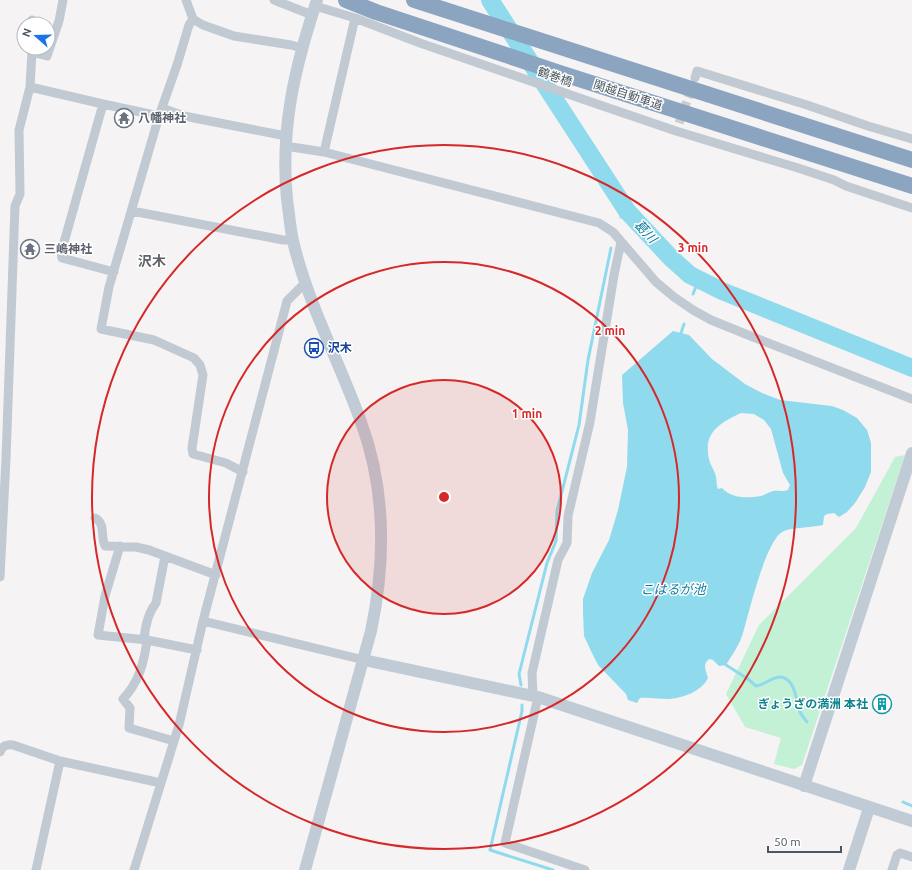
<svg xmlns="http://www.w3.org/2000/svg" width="912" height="870" font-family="Ubuntu,'Noto Sans JP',sans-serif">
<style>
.green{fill:#c3f1d5}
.water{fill:#90daee;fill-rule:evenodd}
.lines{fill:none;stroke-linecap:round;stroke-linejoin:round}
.stream{stroke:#90daee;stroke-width:3}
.river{stroke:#90daee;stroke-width:18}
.street-tunnel{stroke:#caccce;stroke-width:9;stroke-dasharray:9 4.5;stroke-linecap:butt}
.street{stroke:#c1cad2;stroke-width:9}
.secondary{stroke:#c1cbd6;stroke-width:12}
.highway{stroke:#8ba5c1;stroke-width:16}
.ring{fill:none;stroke:#d62828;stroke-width:2}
.labels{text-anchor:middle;stroke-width:3;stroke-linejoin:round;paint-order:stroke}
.street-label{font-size:12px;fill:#4a5661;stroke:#fff}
.worship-label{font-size:12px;font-weight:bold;fill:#5b616d;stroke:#fff;text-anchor:start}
.transit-label{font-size:12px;font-weight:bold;fill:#164399;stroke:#fff;text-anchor:start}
.culture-label{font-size:12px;font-weight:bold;fill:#0d838f;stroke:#fff;text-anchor:end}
.water-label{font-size:13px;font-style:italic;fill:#0c7c9b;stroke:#fff}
.quarter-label{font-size:14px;font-weight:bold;fill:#5f6368;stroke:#fff}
.centre{fill:#d62828;stroke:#fff;stroke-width:2}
.ring-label{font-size:12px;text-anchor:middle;font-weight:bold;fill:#d62828;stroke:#fff;stroke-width:3;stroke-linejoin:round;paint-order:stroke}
</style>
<rect width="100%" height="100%" fill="#f5f3f3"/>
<path class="green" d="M905 455 802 765 794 769 774 764 781 738 745 727 726 694 759 625 856 528 895 457Z"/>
<path class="water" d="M673 331 689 335 712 359 745 384 762 393 780 400 832 406 843 410 857 418 867 430 871 443V472L865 487 855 503 847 512 839 517 834 513 827 514 824 516 823 525C815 527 790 528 784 531 766 538 749 613 743 633 740 644 732 655 726 665L719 666 713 660 709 659C702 665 706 670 708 678 701 692 683 698 668 699 659 699 649 697 640 698L637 703 628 700 626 694 598 665 591 651 584 636 583 612V599L592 573 609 540 618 510 627 467 628 430 623 403 622 375ZM741 413 754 414 764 420 771 429 783 473 790 485 788 490C783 492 778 490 773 491 769 492 765 495 761 496 747 498 732 499 722 488L718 489C716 484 717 481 716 477 715 471 710 465 709 459 703 432 720 423 741 413Z"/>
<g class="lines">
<path class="stream" d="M621 217 627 211
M693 294 699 279
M681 333 684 324
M726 665 748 679 756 686C764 685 771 678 779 677 796 677 796 702 800 712 802 716 805 719 807 722
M521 685 519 674 547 563 556 541 557 511 579 425 588 360 611 248
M522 705V711L490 850 553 870
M903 802 912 806"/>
<path class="river" d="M490 0 627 211 671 258 690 275 722 291 912 368"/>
<path class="street-tunnel" d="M679 123 692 87"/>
<path class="street" d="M63 0 59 21 47 56 32 52 30 87 103 104
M186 0 193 19 203 25 234 36 291 45 302 48
M274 0 312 15
M315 6 355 18 324 152
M355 18 420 43 594 103 676 131 798 168 834 180 846 186 912 208
M193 19 189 25 177 65 159 116 109 287 101 329 154 340 194 358 200 365 203 375 192 448 193 454 226 463 243 472
M32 24V20
M695 78 697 71 807 105 868 126 912 139
M162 108 184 116 286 136
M285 146 324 152 599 223 613 232 656 282 674 297 693 310 711 320 753 337 912 399
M132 211 283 240H293
M114 272 62 258 61 253 103 104 159 116
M95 518C106 524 100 535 105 546L136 547 149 550 216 575
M120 546 105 596 98 635 147 640 197 650
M0 577 6 459 15 206 20 194 19 130 30 87
M203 621 364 660
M144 640C145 627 148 613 156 603L165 556
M147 640C144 663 139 682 123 699L130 708 129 728 174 741
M533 696 532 673 558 560 567 543 568 516 590 422 614 275 621 242
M538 697 505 843 585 870
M0 752C2 746 7 744 13 745L60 761 161 783
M36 870 60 761
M134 870 179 725 203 621 287 301 305 283
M892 870 897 855 900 853 912 857"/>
<path class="secondary" d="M364 660 538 697 912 821
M804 786 912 453
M305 870 371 631C386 560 386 490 361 422 339 361 308 304 293 241 290 227 289 213 287 199 280 129 295 66 317 0
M849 870 869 808"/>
<path class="highway" d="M346 0 376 12 560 73 912 186
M414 0 912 160"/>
</g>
<circle cx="444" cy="497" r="117" fill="#d62828" fill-opacity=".12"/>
<g class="ring">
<circle cx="444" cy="497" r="117"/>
<circle cx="444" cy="497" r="235"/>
<circle cx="444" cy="497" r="352"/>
</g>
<defs>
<g id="temple-ring" transform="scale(1)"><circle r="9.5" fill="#fff" stroke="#6b7280" stroke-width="1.5"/><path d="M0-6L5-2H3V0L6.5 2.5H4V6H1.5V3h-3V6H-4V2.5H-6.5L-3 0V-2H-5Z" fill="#6b7280"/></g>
<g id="bus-ring" transform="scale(1)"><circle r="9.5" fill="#fff" stroke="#1a4fb4" stroke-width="1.5"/><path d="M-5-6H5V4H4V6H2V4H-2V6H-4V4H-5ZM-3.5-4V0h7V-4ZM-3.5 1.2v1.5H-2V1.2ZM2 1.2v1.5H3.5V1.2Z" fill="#1a4fb4"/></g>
<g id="building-ring" transform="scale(1)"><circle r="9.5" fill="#fff" stroke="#0f9aa8" stroke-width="1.5"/><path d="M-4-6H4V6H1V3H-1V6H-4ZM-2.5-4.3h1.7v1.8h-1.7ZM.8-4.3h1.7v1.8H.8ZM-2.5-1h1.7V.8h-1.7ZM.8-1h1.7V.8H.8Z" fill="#0f9aa8"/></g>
</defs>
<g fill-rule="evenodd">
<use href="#temple-ring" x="124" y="118"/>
<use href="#temple-ring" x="30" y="249"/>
<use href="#bus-ring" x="314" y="348"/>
<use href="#building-ring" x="882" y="704"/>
</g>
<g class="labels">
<g class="street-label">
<text transform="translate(555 77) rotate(19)" y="4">鶴巻橋</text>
<text transform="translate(628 95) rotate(18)" y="4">関越自動車道</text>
</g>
<g class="worship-label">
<text x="138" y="122">八幡神社</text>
<text x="44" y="253">三嶋神社</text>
</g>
<g class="transit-label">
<text x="328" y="352">沢木</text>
</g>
<g class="culture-label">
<text x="868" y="708">ぎょうざの満洲 本社</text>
</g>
<g class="water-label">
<text transform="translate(646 231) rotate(47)" y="5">葛川</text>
<text x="673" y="594">こはるが池</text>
</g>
<g class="quarter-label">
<text x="152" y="266">沢木</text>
</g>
</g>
<circle cx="444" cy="497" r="6" class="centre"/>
<g class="ring-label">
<text x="693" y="252">3 min</text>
<text x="610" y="335">2 min</text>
<text x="527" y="418">1 min</text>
</g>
<g transform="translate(36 36) rotate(290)"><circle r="19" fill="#ffffff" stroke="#b7bbc0"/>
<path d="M0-3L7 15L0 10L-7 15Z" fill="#1a73e8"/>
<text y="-6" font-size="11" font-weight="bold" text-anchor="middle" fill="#4a5661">N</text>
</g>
<path d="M768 846v6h73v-6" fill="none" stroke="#4a5661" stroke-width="2"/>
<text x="774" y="846" font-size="12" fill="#4a5661" stroke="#ffffff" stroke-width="3" paint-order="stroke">50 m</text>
</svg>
